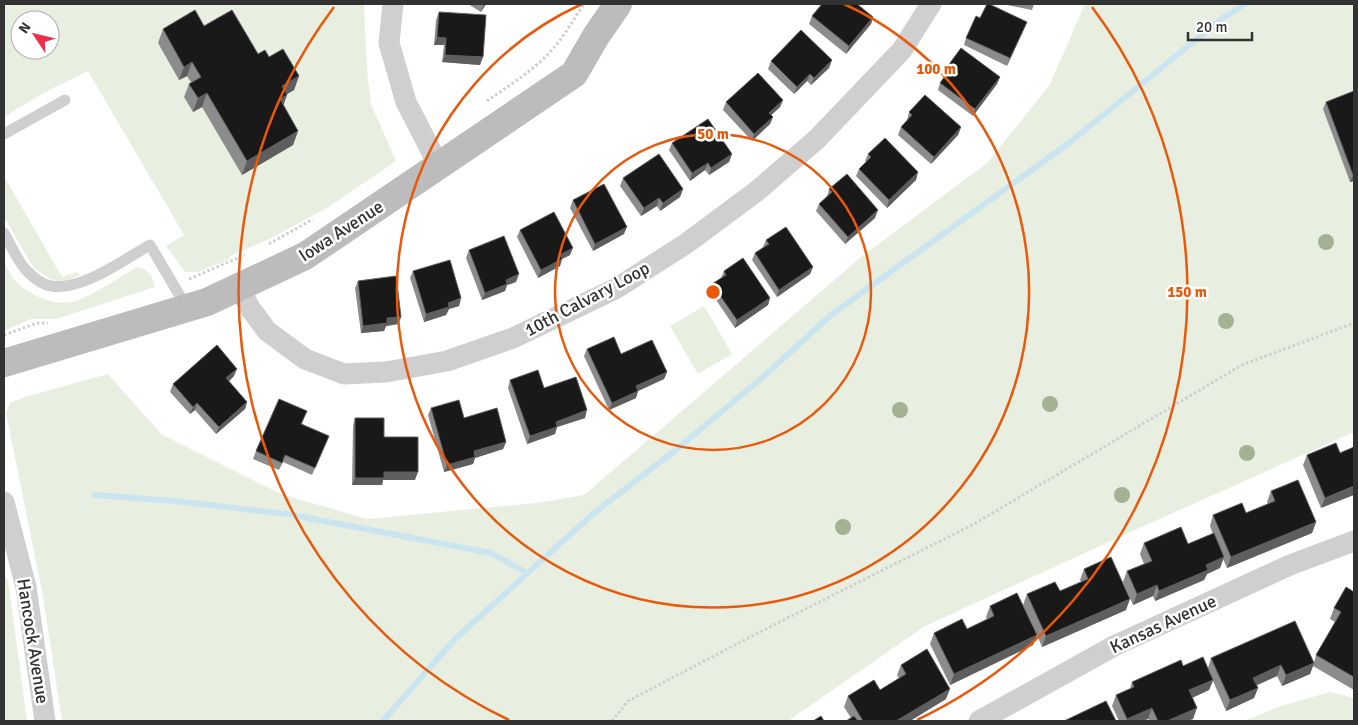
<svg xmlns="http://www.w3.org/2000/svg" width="1358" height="725" font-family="Signika,sans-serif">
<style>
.green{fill:#e9efe0;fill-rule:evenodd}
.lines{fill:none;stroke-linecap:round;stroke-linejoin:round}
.stream{stroke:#cbe5f0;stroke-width:6}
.path{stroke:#cfcfcf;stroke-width:3;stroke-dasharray:2.5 2.5;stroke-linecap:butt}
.lane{stroke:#cfcfcf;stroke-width:11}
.street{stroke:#cfcfcf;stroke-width:21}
.secondary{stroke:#bcbcbc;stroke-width:28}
.tree{fill:#a4b193}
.wall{fill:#8c8c8c}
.shaded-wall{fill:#5e5e5e}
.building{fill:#191919;stroke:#5e5e5e}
.ring{fill:none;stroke:#e8590c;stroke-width:2.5}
.labels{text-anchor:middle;stroke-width:5;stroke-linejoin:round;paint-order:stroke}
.street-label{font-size:18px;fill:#323232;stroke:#fff}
.centre{fill:#e8590c;stroke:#fff;stroke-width:2.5}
.ring-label{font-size:15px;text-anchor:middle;font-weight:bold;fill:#e8590c;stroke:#fff;stroke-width:5;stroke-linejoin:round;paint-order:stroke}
</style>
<rect width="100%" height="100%" fill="#fff"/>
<path class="green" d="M4 4H364L367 70 371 104 396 161 327 208 269 239 230 256V259L198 272H185L166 246 184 235 88 71 45 92 4 117ZM20 20H50V50H20Z
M1085 4H1354V98L1324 110 1350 182 1354 181V432L1135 530 925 626 788 721H62L43 597 6 413 10 403 25 397 108 374 161 434 281 494 367 519 536 503 584 495 860 258 987 163 1049 86Z
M4 176 62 277 78 272 80 275 70 279 58 281 48 278 33 267 4 217Z
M4 261C7 266 9 273 13 278 26 294 52 306 72 302 92 297 119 277 137 267 149 270 153 276 155 287L56 319H31L4 331Z
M704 306 732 354 698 374 670 326Z
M4 574 8 580 27 721H4Z
M1330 692 1354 698V721H1244L1281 706Z"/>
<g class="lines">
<path class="stream" d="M95 495 175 501 287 514 491 553 527 573
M383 721 454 640 594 513 677 449 763 377 831 315 1069 143 1220 20 1245 4"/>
<path class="path" d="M487 101C508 86 533 71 551 51 564 37 573 20 584 4
M269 244 313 219
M189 279 245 255
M4 335 37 323H48
M612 721 628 701 754 635 974 524 1242 365 1354 323"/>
<path class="lane" d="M4 134 65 100
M4 233C11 245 18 263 28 272 34 278 43 285 51 286 82 291 123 260 150 245L187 308"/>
<path class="street" d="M393 4 389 43 406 102 439 166
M239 287 250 308 267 331 305 359 344 374 386 372 447 361 513 338 617 288 687 243 757 191 817 139 902 50 931 4
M4 502 26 587 45 721
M979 721 1114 646 1290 565 1354 541"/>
<path class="secondary" d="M4 363 207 302 305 256 574 74 596 36 618 4"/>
</g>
<g class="tree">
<circle cx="1326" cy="242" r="8"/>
<circle cx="1226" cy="321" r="8"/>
<circle cx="1050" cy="404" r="8"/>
<circle cx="900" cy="410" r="8"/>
<circle cx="1247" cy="453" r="8"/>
<circle cx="1122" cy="495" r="8"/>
<circle cx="843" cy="527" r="8"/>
</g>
<path class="wall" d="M468 4H486L481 12Z
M1002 4H1034L1032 10Z
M439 12 480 65 442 62 444 45H434L436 20Z
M812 16 873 17 871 24 846 54 809 24Z
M204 26 258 54 269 57 299 76 294 90 287 94 283 106 298 131 293 145 242 175 202 107 193 112 184 97 189 84 191 82 187 76 179 80 158 43 163 29Z
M1024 29 1007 66 964 45 966 38Z
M832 60 829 68 811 85 807 81 794 94 768 69 771 61Z
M947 67 1000 77 997 84 973 116 938 90 940 83 946 75 944 74Z
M1354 91V181L1350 182 1323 109 1326 102Z
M783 100 780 107 771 115 773 117 770 124 752 141 723 110 726 102Z
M909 112 961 127 958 135 931 164 898 135 901 127 908 120H907Z
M672 143 732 154 729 162 709 175 705 170 690 181 669 150Z
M868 154 918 172 916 180 887 208 856 176 859 169 866 162 865 161Z
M623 178 683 189 680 197 660 211 657 206 641 216 620 186Z
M829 189 875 218 845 244 816 211 819 204 827 197Z
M573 200 624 234 593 251 570 208Z
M520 230 570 255 562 259 560 266 538 278 517 237Z
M766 240 813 267 810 274 777 297 752 260 755 253 763 247Z
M469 250 516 282 507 285 505 291 482 300 466 258Z
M413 271 461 298 459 306 449 309 446 315 424 322 410 278Z
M724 271 770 298 768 305 735 328 710 291 712 284 721 278Z
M358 281 401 317 398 324 386 326 384 331 361 333 355 288Z
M587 349 621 354 667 372 664 379 638 391 636 398 609 410 584 356Z
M234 376 229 381 247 402 245 409 216 434 195 410 190 414 170 392 173 384Z
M510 380 544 388 585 418 557 427 555 434 527 444 508 388Z
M431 408 464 418 506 442 503 449 475 458 473 464 444 472 428 415Z
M304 418 302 424 329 436 312 475 283 462 279 470 253 459 256 451Z
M355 418 384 437 415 480H383L382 485H352L353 426Z
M1354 447 1321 508 1303 465 1307 455 1340 453Z
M1271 491 1316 522 1312 533 1227 568 1223 559 1220 568 1207 574 1204 580 1155 601 1153 596 1133 605 1123 582 1127 571 1144 564 1140 554 1144 543 1188 544 1213 534 1210 526 1213 515 1246 513 1268 504 1267 502Z
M1084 569 1126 610 1042 647 1037 635 1033 645 950 685 930 644 934 633 967 629 987 619 986 617 990 606 1033 626 1023 605 1027 594 1060 591 1081 582 1080 580Z
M1354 592V690L1313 666 1310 674 1282 686 1277 676 1256 685 1258 688 1254 698 1226 711 1213 681 1209 690 1192 698 1193 719 1187 721H1150L1148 719 1142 721H1119L1112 706 1116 695 1130 689 1132 682 1183 666 1208 668 1211 658 1314 663 1316 655 1335 622 1330 619 1334 608Z
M901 665 946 699 910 721H846L851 718 844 707 848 696 880 690 899 678 897 675Z"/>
<path class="shaded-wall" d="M484 4H486L481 12Z
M873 17 871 24 846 54 849 46Z
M1027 22 1024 29 1007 66 1010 58Z
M437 37 446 38 444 45H434Z
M445 55 483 57 480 65 442 62Z
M832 60 829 68 811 85 814 78Z
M192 62 187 76 179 80 184 67Z
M810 74 807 81 794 94 797 87Z
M299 76 294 90 277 100 282 86Z
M1000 77 997 84 973 116 975 109Z
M207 93 202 107 193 112 198 98Z
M287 95 282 109 280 99Z
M783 100 780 107 766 120 769 113Z
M773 117 770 124 752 141 754 134Z
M961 127 958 135 931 164 934 157Z
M298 131 293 145 242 175 247 161Z
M732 154 729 162 709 175 711 168Z
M708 163 705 170 690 181 692 173Z
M918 172 916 180 887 208 889 200Z
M1354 174V181L1350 182 1353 175Z
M683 189 680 197 660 211 663 203Z
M659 198 657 206 641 216 644 208Z
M878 210 875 218 845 244 848 237Z
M627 227 624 234 593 251 595 244Z
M573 248 570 255 562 259 560 266 538 278 541 270 560 255Z
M813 267 810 274 777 297 779 290Z
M519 274 516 282 507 285 505 291 482 300 485 293 506 280Z
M461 298 459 306 449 309 446 315 424 322 426 314 448 303Z
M770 298 768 305 735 328 737 320Z
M401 317 398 324 386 326 384 331 361 333 363 326 387 318Z
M237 369 234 376 224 386 226 378Z
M667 372 664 379 638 391 636 398 609 410 612 403 636 386Z
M247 402 245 409 216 434 219 427Z
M197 403 195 410 190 414 193 407Z
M587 410 585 418 557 427 555 434 527 444 530 436 556 422Z
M506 442 503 449 475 458 473 464 444 472 447 465 474 451Z
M384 472H418L415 480H383L382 485H352L355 478Z
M1354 486V495L1321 508 1325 498Z
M1316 522 1312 533 1227 568 1231 557Z
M1224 557 1220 568 1207 574 1204 580 1155 601 1159 591 1206 565Z
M1157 585 1153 596 1133 605 1137 594Z
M1130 599 1126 610 1042 647 1046 636Z
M1037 635 1033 645 950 685 954 674Z
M1314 663 1310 674 1282 686 1286 675Z
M1281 665 1277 676 1249 689 1253 678Z
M1213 680 1209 690 1185 701 1189 690Z
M1258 688 1254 698 1226 711 1230 700Z
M950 689 946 699 910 721H896Z
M1152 708 1148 719 1142 721H1126L1127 719Z
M1197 708 1193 719 1187 721H1167Z"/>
<path class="building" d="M822 4H857L873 17 849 46 812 16Z
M987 4H989L1027 22 1010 58 966 38 976 16 980 18Z
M195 10 204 26 232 10 258 54 265 50 269 57 283 49 299 76 282 86 287 95 280 99 298 131 247 161 207 93 198 98 189 84 201 77 192 62 184 67 163 29Z
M439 12 486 15 483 57 445 55 446 38 437 37Z
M801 30 832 60 814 78 810 74 797 87 771 61Z
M961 48 1000 77 975 109 940 83 950 69 947 67Z
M758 73 783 100 769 113 773 117 754 134 726 102Z
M1354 91V174L1353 175 1326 102Z
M925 95 961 127 934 157 901 127 912 115 909 112Z
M708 119 732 154 711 168 708 163 692 173 672 143Z
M885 138 918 172 889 200 859 169 871 157 868 154Z
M659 154 683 189 663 203 659 198 644 208 623 178Z
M847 174 878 210 848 237 819 204 832 192 829 189Z
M604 184 627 227 595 244 573 200Z
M554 212 573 248 560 255 562 259 541 270 520 230Z
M786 227 813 267 779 290 755 253 769 244 766 240Z
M504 236 519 274 506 280 507 284 485 293 469 250Z
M743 258 770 298 737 320 712 284 726 275 724 271Z
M450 260 461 298 448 303 449 307 426 314 413 271Z
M396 276 401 317 387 318V323L363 326 358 281Z
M614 337 621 354 652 340 667 372 636 386 638 391 612 403 587 349Z
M217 345 237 369 226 378 247 402 219 427 197 403 193 407 173 384Z
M538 370 544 388 576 377 587 410 556 422 557 427 530 436 510 380Z
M279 399 307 411 301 424 329 436 315 468 285 455 282 463 256 451Z
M459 400 464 418 497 408 506 442 474 451 475 457 447 465 431 408Z
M355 418H384V437H418V472H384V478H355Z
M1336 443 1340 453 1354 447V486L1325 498 1307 455Z
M1298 480 1316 522 1231 557 1213 515 1242 503 1246 513 1275 501 1271 491Z
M1181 527 1188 544 1214 533 1224 557 1206 565 1208 570 1159 591 1157 585 1137 594 1127 571 1152 561 1144 543Z
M1111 557 1130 599 1046 636 1027 594 1055 582 1060 591 1088 579 1084 569Z
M1346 587 1354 592V677L1316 655 1341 612 1334 608Z
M1017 593 1037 635 954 674 934 633 962 619 967 629 994 616 990 606Z
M1295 621 1314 663 1286 675 1281 665 1253 678 1258 688 1230 700 1211 658Z
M927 649 950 689 896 721H863L848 696 874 680 880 690 906 674 901 665Z
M1203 657 1213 680 1189 690 1197 708 1167 721H1158L1152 708 1127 719 1116 695 1134 687 1132 682 1181 660 1183 666Z
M1106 701 1116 721H1064Z
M821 716 824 721H813Z
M854 716 858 721H846Z"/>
<g class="ring">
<circle cx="713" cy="292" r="158"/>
<path d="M844 4A316 316 0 1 1 582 4"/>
<path d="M509 720A474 474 0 0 1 334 7M1092 7A474 474 0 0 1 917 720"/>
</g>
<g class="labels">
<g class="street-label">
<text transform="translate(341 231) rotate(-33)" y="6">Iowa Avenue</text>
<text transform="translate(587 299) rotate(-28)" y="6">10th Calvary Loop</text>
<text transform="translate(1163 624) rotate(-25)" y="6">Kansas Avenue</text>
<text transform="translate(33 641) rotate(81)" y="6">Hancock Avenue</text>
</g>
</g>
<circle cx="713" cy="292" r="8" class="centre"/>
<g class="ring-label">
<text x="936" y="74">100 m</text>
<text x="713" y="139">50 m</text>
<text x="1187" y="297">150 m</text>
</g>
<rect width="1358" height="725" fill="none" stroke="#323232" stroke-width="10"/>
<g transform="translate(35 35) rotate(305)"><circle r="24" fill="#ffffff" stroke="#adadad"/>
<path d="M0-4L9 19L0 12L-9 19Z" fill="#f22b4a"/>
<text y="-8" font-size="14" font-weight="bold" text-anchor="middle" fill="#323232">N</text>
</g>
<path d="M1188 32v8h64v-8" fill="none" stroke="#323232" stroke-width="2.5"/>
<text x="1196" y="32" font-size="15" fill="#323232" stroke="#ffffff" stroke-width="4" paint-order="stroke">20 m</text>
</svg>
